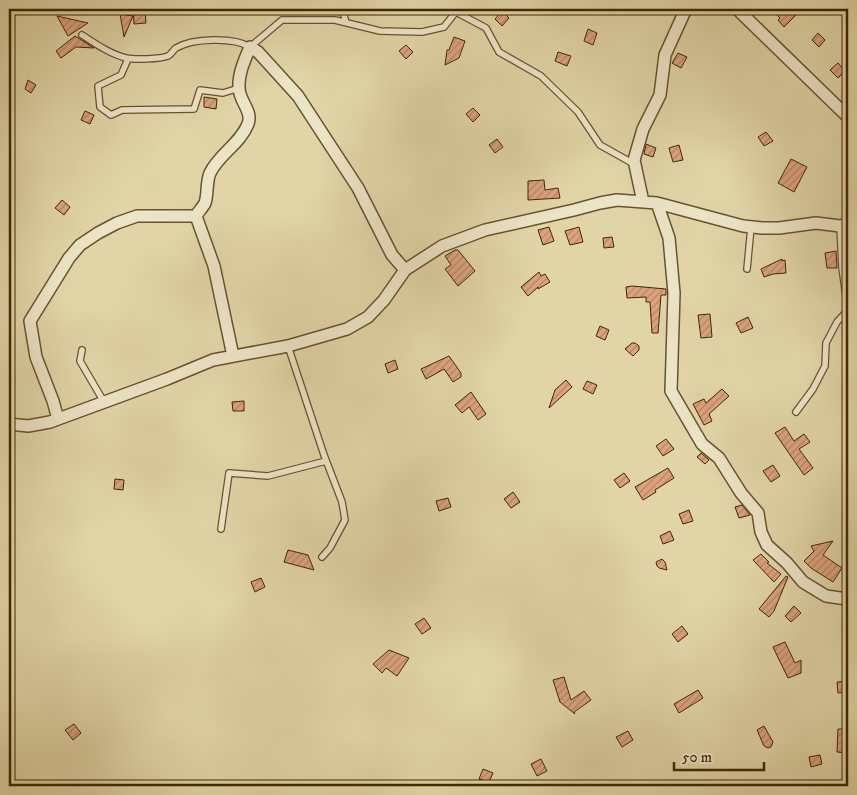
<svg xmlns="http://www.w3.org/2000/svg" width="857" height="795" font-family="'IM FELL DW Pica',serif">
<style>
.building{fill:url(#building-hatch);stroke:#402607}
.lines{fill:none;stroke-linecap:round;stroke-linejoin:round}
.lane-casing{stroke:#68522f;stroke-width:8}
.street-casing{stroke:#68522f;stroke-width:14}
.lane{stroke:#ece4c6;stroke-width:5.5}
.street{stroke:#ece4c6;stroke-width:11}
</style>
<defs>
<pattern id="building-hatch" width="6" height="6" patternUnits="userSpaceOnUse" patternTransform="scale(1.25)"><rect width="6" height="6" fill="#dca37d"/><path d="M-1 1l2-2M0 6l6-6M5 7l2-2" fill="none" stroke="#b48564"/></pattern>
</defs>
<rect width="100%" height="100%" fill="#e1d5a7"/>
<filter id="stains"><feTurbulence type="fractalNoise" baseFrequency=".004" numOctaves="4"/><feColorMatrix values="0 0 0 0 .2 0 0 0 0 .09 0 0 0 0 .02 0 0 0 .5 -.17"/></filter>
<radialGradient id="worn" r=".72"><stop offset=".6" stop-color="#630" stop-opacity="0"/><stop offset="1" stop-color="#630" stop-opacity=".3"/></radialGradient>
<path class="building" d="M145 9 146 23 134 24 133 10Z
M771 9H802L784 27 778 20 780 18Z
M502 11 509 18 502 26 495 19Z
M120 14 133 16 124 37Z
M57 16 88 23 68 36Z
M588 29 597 33 593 45 584 41Z
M818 33 825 40 819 47 812 40Z
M75 36 94 48 76 47 61 58 56 51Z
M454 37 465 41 459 58 445 65 447 50H449Z
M406 45 413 52 406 59 399 51Z
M558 52 571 56 567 66 555 61Z
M678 53 687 57 681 68 672 63Z
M838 63 845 71 838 78 830 70Z
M28 80 36 85 31 93 25 89Z
M204 97 217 99 216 109 204 107Z
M473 108 480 115 473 122 466 114Z
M85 111 94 115 90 124 81 120Z
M766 132 773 141 764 146 758 137Z
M497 139 503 147 495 153 489 145Z
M646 144 656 148 653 157 644 154Z
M679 145 683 160 673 162 669 148Z
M791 159 807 167 794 192 778 183Z
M544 180 545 190 558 188 560 198 528 200V181Z
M62 200 70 207 64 215 55 208Z
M549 227 554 241 543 245 538 230Z
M579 227 583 242 570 245 565 231Z
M612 237 614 247 604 248 603 238Z
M455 250H458L475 271 458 286 445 269 451 265 445 256Z
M836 251 837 268H827L825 253Z
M782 259V261L785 260 786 273 773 274 764 277 761 269Z
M539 272 541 276 545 274 550 282 538 289V287L528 296 521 287Z
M632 286 666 289V295H661L658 333H652L650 302H646V297L627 298 626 287Z
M710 314 712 337 701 338 698 315Z
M748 317 753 328 741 333 736 323Z
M600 326 609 330 605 340 596 336Z
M632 343H635L639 346V350L633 356 625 349Z
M449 356 461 373V377L453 382 444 369 426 379 421 369Z
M395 360 398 369 388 373 385 364Z
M566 380 572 387 549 408 555 390Z
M587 381 597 385 593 394 583 389Z
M722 389 729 396 709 414 712 421 704 425 693 404 704 399 706 403Z
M471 392 486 414 478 420 469 407 462 413 455 405Z
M244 401V411H233L232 402Z
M785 427 794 441 804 434 810 442 799 449 813 468 804 475 775 433Z
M666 439 674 449 663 456 656 446Z
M701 453 709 460 705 464 697 457Z
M773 465 780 476 771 482 763 471Z
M668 468 674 478 655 490 656 492 643 500 635 487Z
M624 473 630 481 620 488 614 480Z
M115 479 124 480 123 490 114 489Z
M513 492 520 502 511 508 504 499Z
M448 498 451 507 439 511 436 501Z
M742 505 750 515 739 518 735 507Z
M689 510 693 521 683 524 679 514Z
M670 531 674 540 663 544 660 536Z
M833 541 823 555 842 568 833 582 811 568 804 561 814 551 811 546Z
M288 550 308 555 314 570 284 562Z
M761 554 769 562 767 563 781 574 774 582 753 560Z
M662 559 665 562 667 570 659 568 657 566 656 562Z
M786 576 788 577 774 611 769 617 759 609Z
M261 578 265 587 255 592 251 582Z
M794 606 801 613 791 622 785 616Z
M424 618 431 628 422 634 415 624Z
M682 626 688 634 678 642 672 634Z
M785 642 795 663 801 660V673L788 678 773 647Z
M389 650 409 658 397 676 386 668 382 673 373 664Z
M564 677 571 700 584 691 591 700 574 712 575 714 560 702 553 680Z
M848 681V692L838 693 837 682Z
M698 690 703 698 679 713 674 704Z
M74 724 81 733 73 740 65 730Z
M764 726 773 742 771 747 768 748 764 746 757 730Z
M838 729H848V753L837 752Z
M628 731 633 740 622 747 616 737Z
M820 755 822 764 811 767 809 757Z
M541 759 547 771 537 776 531 764Z
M483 769 493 773 489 782 479 779Z"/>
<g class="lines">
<g class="lane-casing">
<path id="lane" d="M342 9 346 22
M456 12 486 28 499 52 541 76 578 112 600 145 634 164
M82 35C96 44 110 54 126 58 135 60 160 59 168 56 172 54 173 50 176 48 193 38 234 37 250 47L282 20H335L380 31 422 32 444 27 458 9
M128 59 121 75 98 86 100 107 111 115 122 110 194 109 200 90 223 93 239 88
M747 269 751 227
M288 346 324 455 342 502 345 520 330 548 322 557
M82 350 80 361 104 402
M796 412 813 389 825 366 826 343 837 322 848 310 842 268 840 226
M221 529 229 473 268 476 326 461"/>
</g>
<g class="street-casing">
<path id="street" d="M737 9 848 117
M643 202 634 160 643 129 660 95 665 55 684 13 687 9
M657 203 669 238 674 293 671 391 702 444 719 458 741 493 758 513 761 532 767 545 787 563 803 582 826 596 847 599
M233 356 214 266 196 216C198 212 203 207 205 203 208 195 206 182 210 173 219 154 240 144 248 124 253 111 239 101 239 88 238 74 245 59 250 47L258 52 298 96 358 188 392 255 405 270
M58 419 53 401 36 357 30 321 69 258 80 245 98 233 117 223 137 216H196
M9 424 28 426 50 422 167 379 213 360 288 346 347 329 368 317 384 300 405 270 442 246 485 230 574 210 600 203 617 200 657 203 743 226 762 228H779L816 223 840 226 848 224"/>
</g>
<use href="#lane" class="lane"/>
<use href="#street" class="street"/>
</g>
<rect width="857" height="795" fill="none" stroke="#e1d5a7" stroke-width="30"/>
<rect x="10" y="10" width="837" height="775" fill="none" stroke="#402607" stroke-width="2.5"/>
<rect x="15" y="15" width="827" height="765" fill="none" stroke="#402607"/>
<path d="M674 762v8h90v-8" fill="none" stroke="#402607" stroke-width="2.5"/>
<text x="682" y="762" font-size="15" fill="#402607" stroke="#ece4c6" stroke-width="4" paint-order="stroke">50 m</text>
<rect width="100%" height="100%" filter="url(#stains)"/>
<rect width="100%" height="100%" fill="url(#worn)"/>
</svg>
